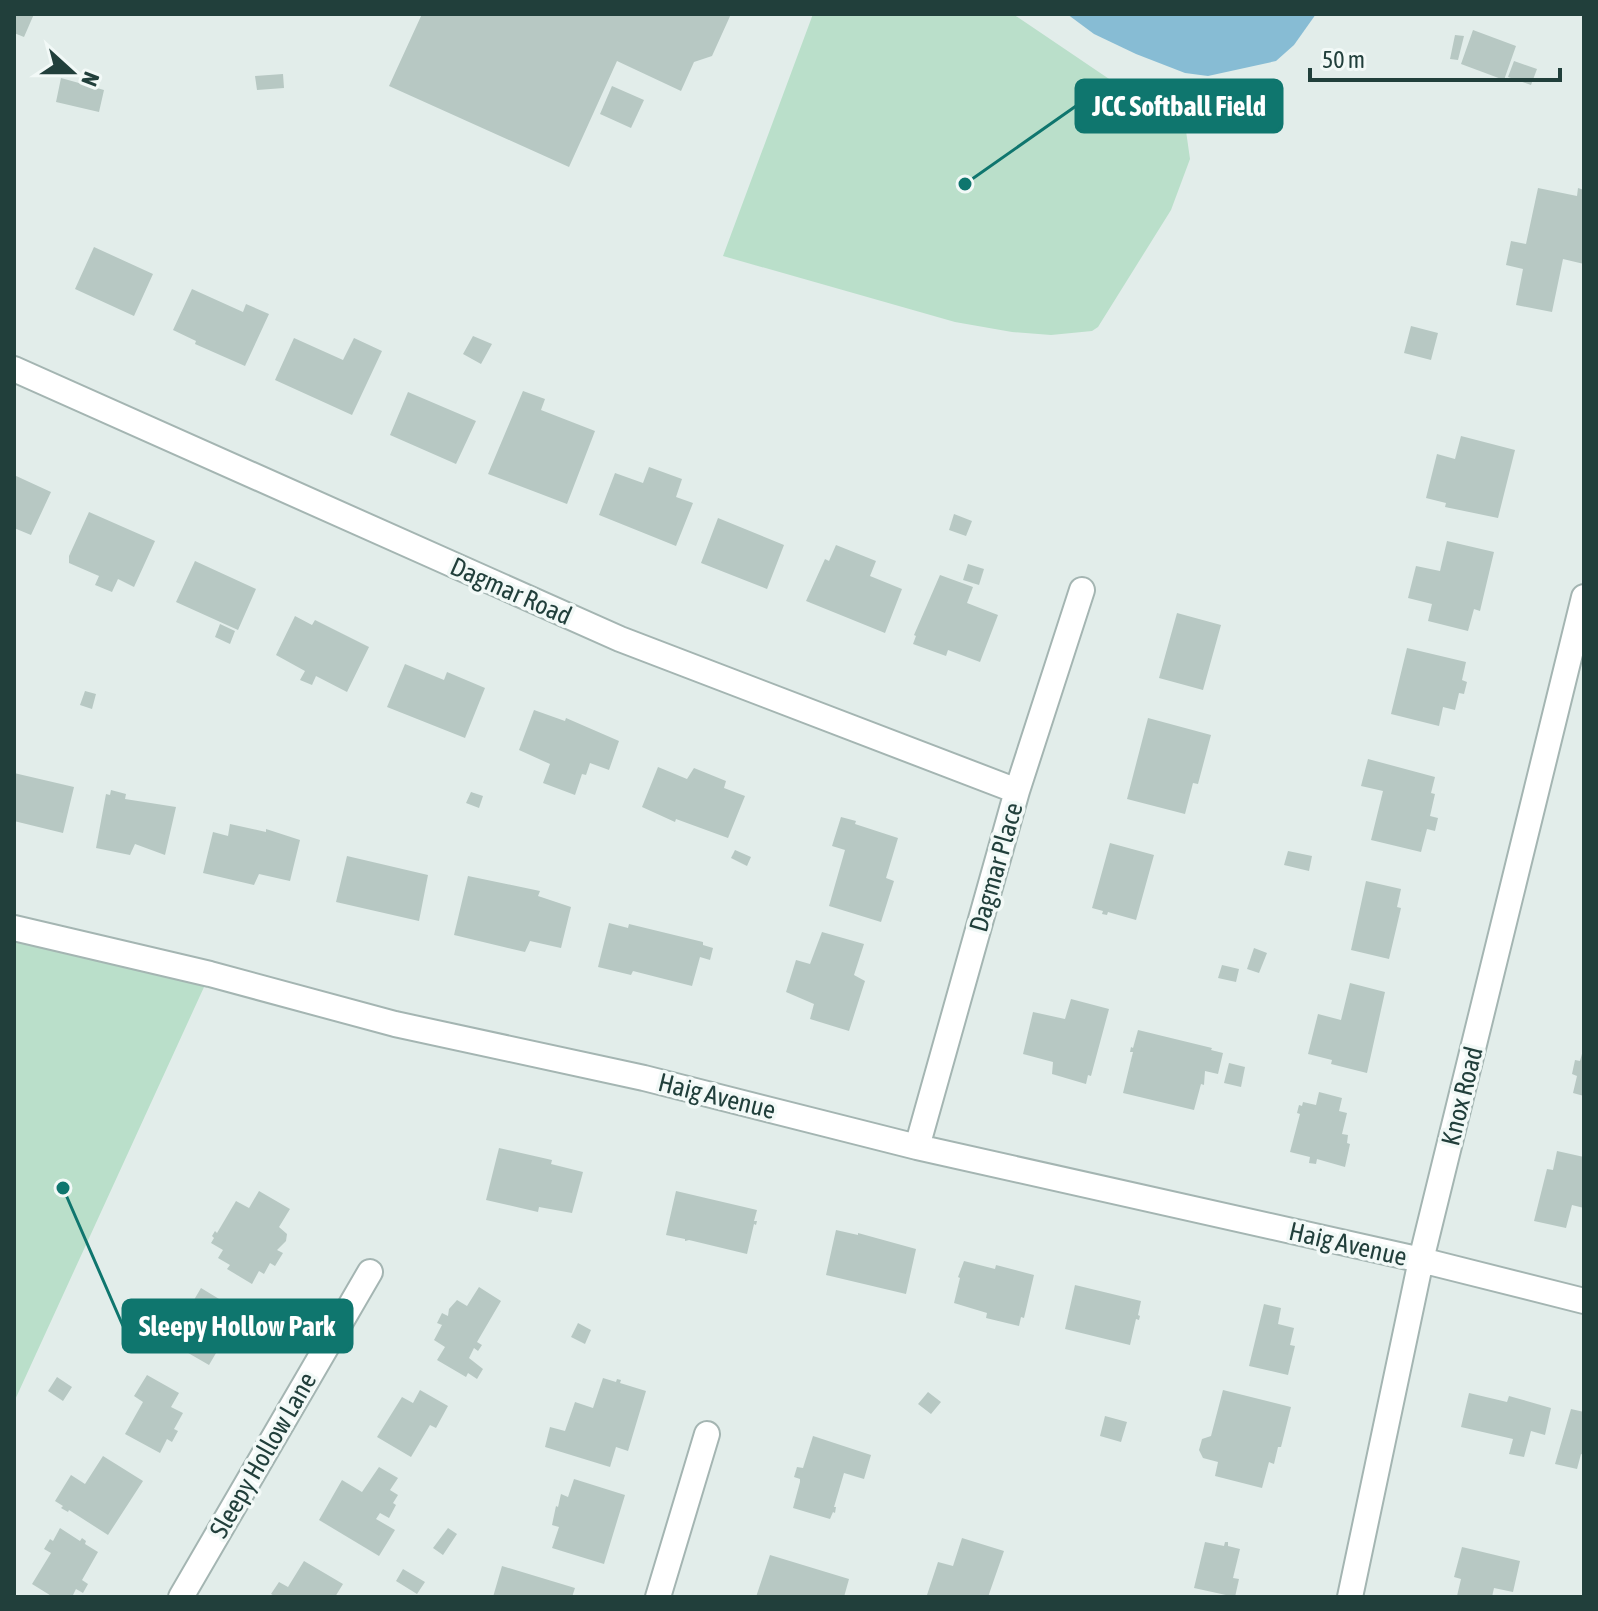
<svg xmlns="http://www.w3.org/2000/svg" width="1598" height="1611" font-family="'Asap Condensed',sans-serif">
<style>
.green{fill:#badfca}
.water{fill:#87bcd4}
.building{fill:#b7c8c3}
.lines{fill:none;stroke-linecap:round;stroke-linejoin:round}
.minor-casing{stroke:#a4b5b2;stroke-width:28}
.minor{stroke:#fff;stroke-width:24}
.labels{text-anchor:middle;stroke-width:7;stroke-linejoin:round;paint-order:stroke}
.street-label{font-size:26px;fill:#213f3b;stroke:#f2f9f7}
.leader{fill:none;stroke:#0f766e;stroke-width:3}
.callout-dot{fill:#0f766e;stroke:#f2f9f7;stroke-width:3}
.callout{fill:#0f766e;stroke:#0f766e;stroke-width:3}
.callout-label{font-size:28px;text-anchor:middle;font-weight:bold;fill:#fff}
</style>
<rect width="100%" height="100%" fill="#e2edea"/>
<path class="green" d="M813 14H1013L1186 131 1190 159 1171 210 1098 327 1092 331 1051 335 1012 332 955 322 723 256Z
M14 928 210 974 14 1402Z"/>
<path class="water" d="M1067 14H1316L1294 45 1276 61 1208 76 1185 73 1136 54 1094 34Z"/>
<path class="building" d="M14 14H34L24 37 14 33Z
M422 14H731L712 56 694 62 681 91 617 61 569 167 389 86Z
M1473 30 1516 46 1504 80 1461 64Z
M1455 35 1464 36 1458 60 1450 59Z
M1514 61 1537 69 1531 85 1508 77Z
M283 74 284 88 257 90 255 76Z
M61 78 104 90 99 112 56 102Z
M612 86 644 100 631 128 600 114Z
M1538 188 1577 196 1578 188 1584 190V264L1563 259 1552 312 1516 305 1523 269 1506 265 1511 241 1526 244Z
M94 247 153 274 134 316 75 289Z
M192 289 243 312 246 304 269 314 245 366 195 344 196 341 173 330Z
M1411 326 1438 333 1431 360 1404 353Z
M473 336 492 344 481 364 463 354Z
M294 338 343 360 354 338 382 351 352 415 275 380Z
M523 391 545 399 541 410 595 431 567 504 488 474Z
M408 392 476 421 456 464 390 435Z
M1461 436 1515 450 1498 518 1445 507 1446 503 1426 498 1437 454 1455 459Z
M649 467 682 479 676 497 693 503 676 546 599 515 615 473 643 483Z
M14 475 51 492 31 535 14 528Z
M89 512 155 541 134 587 118 579 112 592 95 585 99 576 69 563V556Z
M954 514 972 521 966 536 949 530Z
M718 518 784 545 767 589 701 563Z
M1447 541 1494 552 1480 611 1474 609 1468 631 1428 621 1432 604 1408 598 1416 566 1440 571Z
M836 545 876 561 870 576 902 589 885 633 806 601 825 559 829 561Z
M195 561 256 589 238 630 176 602Z
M968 564 984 569 979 585 963 580Z
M940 575 973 587 967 603 998 615 980 662 948 650 946 656 913 644 916 636 914 635Z
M1177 613 1221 625 1203 690 1159 678Z
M295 616 312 625 315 620 369 647 347 692 316 676 312 685 300 680 305 671 276 655Z
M220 624 235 631 230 644 215 637Z
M1407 648 1466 662 1462 680 1467 682 1464 694 1459 693 1455 710 1443 707 1439 726 1391 714Z
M405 664 444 680 447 672 485 688 465 738 387 707Z
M85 691 96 694 92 709 80 705Z
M534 710 565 721 566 718 619 741 609 770 590 763 586 775 582 774 575 795 543 783 550 764 519 750Z
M1148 718 1211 735 1198 784 1193 783 1185 814 1127 799Z
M1368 759 1435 777 1431 793 1435 794 1430 816 1438 818 1435 831 1427 829 1421 852 1371 840 1383 791 1361 786Z
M658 767 687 779 694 768 726 781 724 788 745 796 728 838 676 819 675 822 642 807Z
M14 773 74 787 63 833 14 821Z
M111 790 126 794 125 799 176 807 165 855 135 844 130 855 96 848 106 794 110 795Z
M471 792 483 796 479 808 466 803Z
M841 817 856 821 855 824 898 838 886 878 894 881 881 922 829 906 845 850 832 846Z
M230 824 266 832V829L300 840 290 881 259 874 254 885 203 873 213 832 228 836Z
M1110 843 1154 855 1136 920 1108 912 1107 915 1102 914 1103 911 1092 908Z
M735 850 751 857 747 866 731 858Z
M1288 851 1312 856 1309 871 1284 865Z
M347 856 428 875 419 921 336 902Z
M468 876 540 891 538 896 571 907 561 948 530 941 525 952 454 935Z
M1366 881 1401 889 1397 907 1401 908 1389 959 1351 950Z
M609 923 628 928 629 924 703 942V945L713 948 710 960 700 957 692 986 633 971 631 975 598 967Z
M822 932 864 944 854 975 865 981 849 1031 810 1019 814 1004 786 992 796 960 810 964Z
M1254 948 1267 953 1259 973 1247 969Z
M1222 965 1239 969 1236 982 1218 978Z
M1350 983 1385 992 1367 1073 1331 1064 1332 1060 1308 1054 1318 1014 1341 1020Z
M1071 999 1109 1009 1091 1076 1088 1075 1086 1084 1052 1074 1053 1062 1023 1054 1033 1012 1065 1019Z
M1138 1030 1212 1048 1211 1050 1223 1053 1218 1074 1205 1071 1204 1085 1201 1084 1194 1110 1123 1093 1133 1052H1130L1131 1047 1133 1048Z
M1583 1050H1584V1096L1573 1093 1577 1076 1572 1074 1575 1060 1580 1061Z
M1229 1063 1245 1067 1241 1087 1224 1083Z
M1319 1092 1342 1098 1339 1111 1347 1113 1342 1134 1348 1135 1347 1143 1350 1144 1345 1167 1317 1159 1316 1164 1309 1163 1310 1157 1290 1152 1300 1114 1297 1113 1299 1105 1302 1106 1303 1102 1316 1105Z
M499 1148 552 1160 551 1164 583 1172 572 1213 539 1207 538 1212 486 1200Z
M1557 1151 1584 1157V1208L1572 1205 1566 1228 1534 1221 1547 1169 1553 1170Z
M259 1191 290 1209 279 1227 287 1234 286 1241 277 1250 283 1253 275 1266 270 1263 264 1274 259 1271 252 1284 227 1269 230 1265 218 1258 223 1250 211 1243 214 1238 212 1236 215 1231 217 1233 236 1201 249 1208Z
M676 1191 757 1210 754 1221H757L756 1225 754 1224 747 1254 689 1240 685 1241V1239L666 1235Z
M836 1230 858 1235V1233L916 1249 906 1294 826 1275Z
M964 1261 995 1269 996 1265 1034 1275 1024 1318 1021 1317 1019 1326 986 1318 987 1313 954 1303 960 1278 958 1277Z
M1075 1285 1141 1301 1138 1315 1140 1316 1139 1320 1136 1319 1130 1345 1065 1329Z
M479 1287 501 1301 477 1342 482 1345 478 1351 474 1348 469 1358 483 1369 477 1379 468 1373 466 1377 437 1360 445 1347 434 1340 442 1325 437 1323 442 1313 448 1316 449 1309 457 1300 467 1306Z
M201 1288 229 1305 221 1319 232 1326 209 1365 176 1346 195 1315 188 1310Z
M1264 1304 1281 1308 1278 1324 1294 1328 1290 1345 1295 1346 1288 1375 1249 1366Z
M578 1323 591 1330 585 1344 571 1337Z
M147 1375 179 1393 171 1407 183 1413 174 1429 178 1431 172 1442 167 1439 160 1453 125 1434 143 1402 134 1396Z
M57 1377 72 1387 63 1401 48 1391Z
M603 1378 616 1382 617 1379 621 1380 620 1383 646 1391 628 1451 616 1447 610 1467 545 1447 550 1427 565 1431 575 1402 593 1408Z
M420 1390 448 1406 436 1428 430 1425 411 1457 377 1437 402 1397 413 1403Z
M1223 1390 1291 1407 1281 1447H1278L1274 1464 1269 1462 1262 1488 1215 1476 1218 1462 1203 1458 1199 1450 1202 1439 1211 1436Z
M928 1392 941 1402 931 1414 918 1404Z
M1469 1393 1507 1402 1509 1396 1551 1408 1545 1435 1531 1431 1524 1457 1509 1454 1513 1439 1461 1427Z
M1571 1409 1584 1412V1455L1581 1454 1577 1469 1555 1464Z
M1105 1416 1127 1422 1121 1442 1100 1436Z
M813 1436 871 1455 864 1479 844 1473 834 1507H836L835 1513 833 1512 830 1519 793 1508 800 1482V1479L794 1477 797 1467 803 1468Z
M103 1456 143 1481 108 1535 69 1510 68 1512 61 1508 63 1506 55 1501 71 1475 85 1484Z
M379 1467 398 1478 390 1490 398 1495 393 1503 396 1505 389 1518 380 1513 376 1519 395 1530 379 1556 319 1520 342 1480 362 1492Z
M574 1479 625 1495 604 1564 552 1548 559 1527 552 1525 556 1506 558 1507 561 1494 568 1497Z
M60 1528 80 1541 82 1538 86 1541 85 1544 98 1552 82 1580 88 1584 83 1593 76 1589 72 1597H53L32 1584 51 1553 44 1549 50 1539 53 1541Z
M448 1528 457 1534 443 1555 433 1548Z
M962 1538 1004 1551 988 1597H935L927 1595 938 1562 953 1566Z
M1205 1542 1224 1546 1225 1542H1228V1546L1240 1549 1233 1578 1239 1579 1235 1597 1194 1588Z
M1462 1547 1520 1561 1513 1592 1494 1588 1492 1597 1457 1596 1461 1579 1454 1577Z
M770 1555 849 1579 844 1597H756Z
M304 1561 343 1584 335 1597H276L271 1594 279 1582 288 1587Z
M502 1566 575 1588 572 1597H493Z
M403 1569 425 1582 417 1594 396 1581Z"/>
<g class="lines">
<g class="minor-casing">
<path id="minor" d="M14 369 620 639 1017 791
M14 928 210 974 395 1024 644 1078 917 1147 1421 1260 1584 1301
M917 1147 1017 791 1082 590
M181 1597 370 1272
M658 1597 707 1434
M1350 1597 1421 1260 1584 597"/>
</g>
<use href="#minor" class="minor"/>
</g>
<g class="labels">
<g class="street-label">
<text transform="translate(511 591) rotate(24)" y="9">Dagmar Road</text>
<text transform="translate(996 867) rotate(-74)" y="9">Dagmar Place</text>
<text transform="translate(717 1096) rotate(14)" y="9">Haig Avenue</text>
<text transform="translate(1462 1096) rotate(-76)" y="9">Knox Road</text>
<text transform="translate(1348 1244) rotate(13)" y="9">Haig Avenue</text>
<text transform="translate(263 1455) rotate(-60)" y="9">Sleepy Hollow Lane</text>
</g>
</g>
<path class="leader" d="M965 184L1076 106M63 1188L123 1326"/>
<g class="callout-dot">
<circle cx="965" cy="184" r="8"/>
<circle cx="63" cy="1188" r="8"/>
</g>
<g class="callout">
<rect x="1076" y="80" width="206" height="52" rx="8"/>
<rect x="123" y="1300" width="229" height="52" rx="8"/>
</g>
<g class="callout-label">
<text x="1179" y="116">JCC Softball Field</text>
<text x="237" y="1336">Sleepy Hollow Park</text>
</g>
<rect width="1598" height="1611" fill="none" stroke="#213f3b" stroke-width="32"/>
<g transform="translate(72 72) rotate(111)" stroke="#f2f9f7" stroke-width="6" paint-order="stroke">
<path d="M0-6L14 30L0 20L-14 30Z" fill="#213f3b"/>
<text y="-12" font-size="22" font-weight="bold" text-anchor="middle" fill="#213f3b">N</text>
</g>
<path d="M1310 68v12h250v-12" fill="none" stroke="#213f3b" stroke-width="4"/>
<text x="1322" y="68" font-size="24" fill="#213f3b" stroke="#f2f9f7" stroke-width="6" paint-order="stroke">50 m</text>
</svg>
